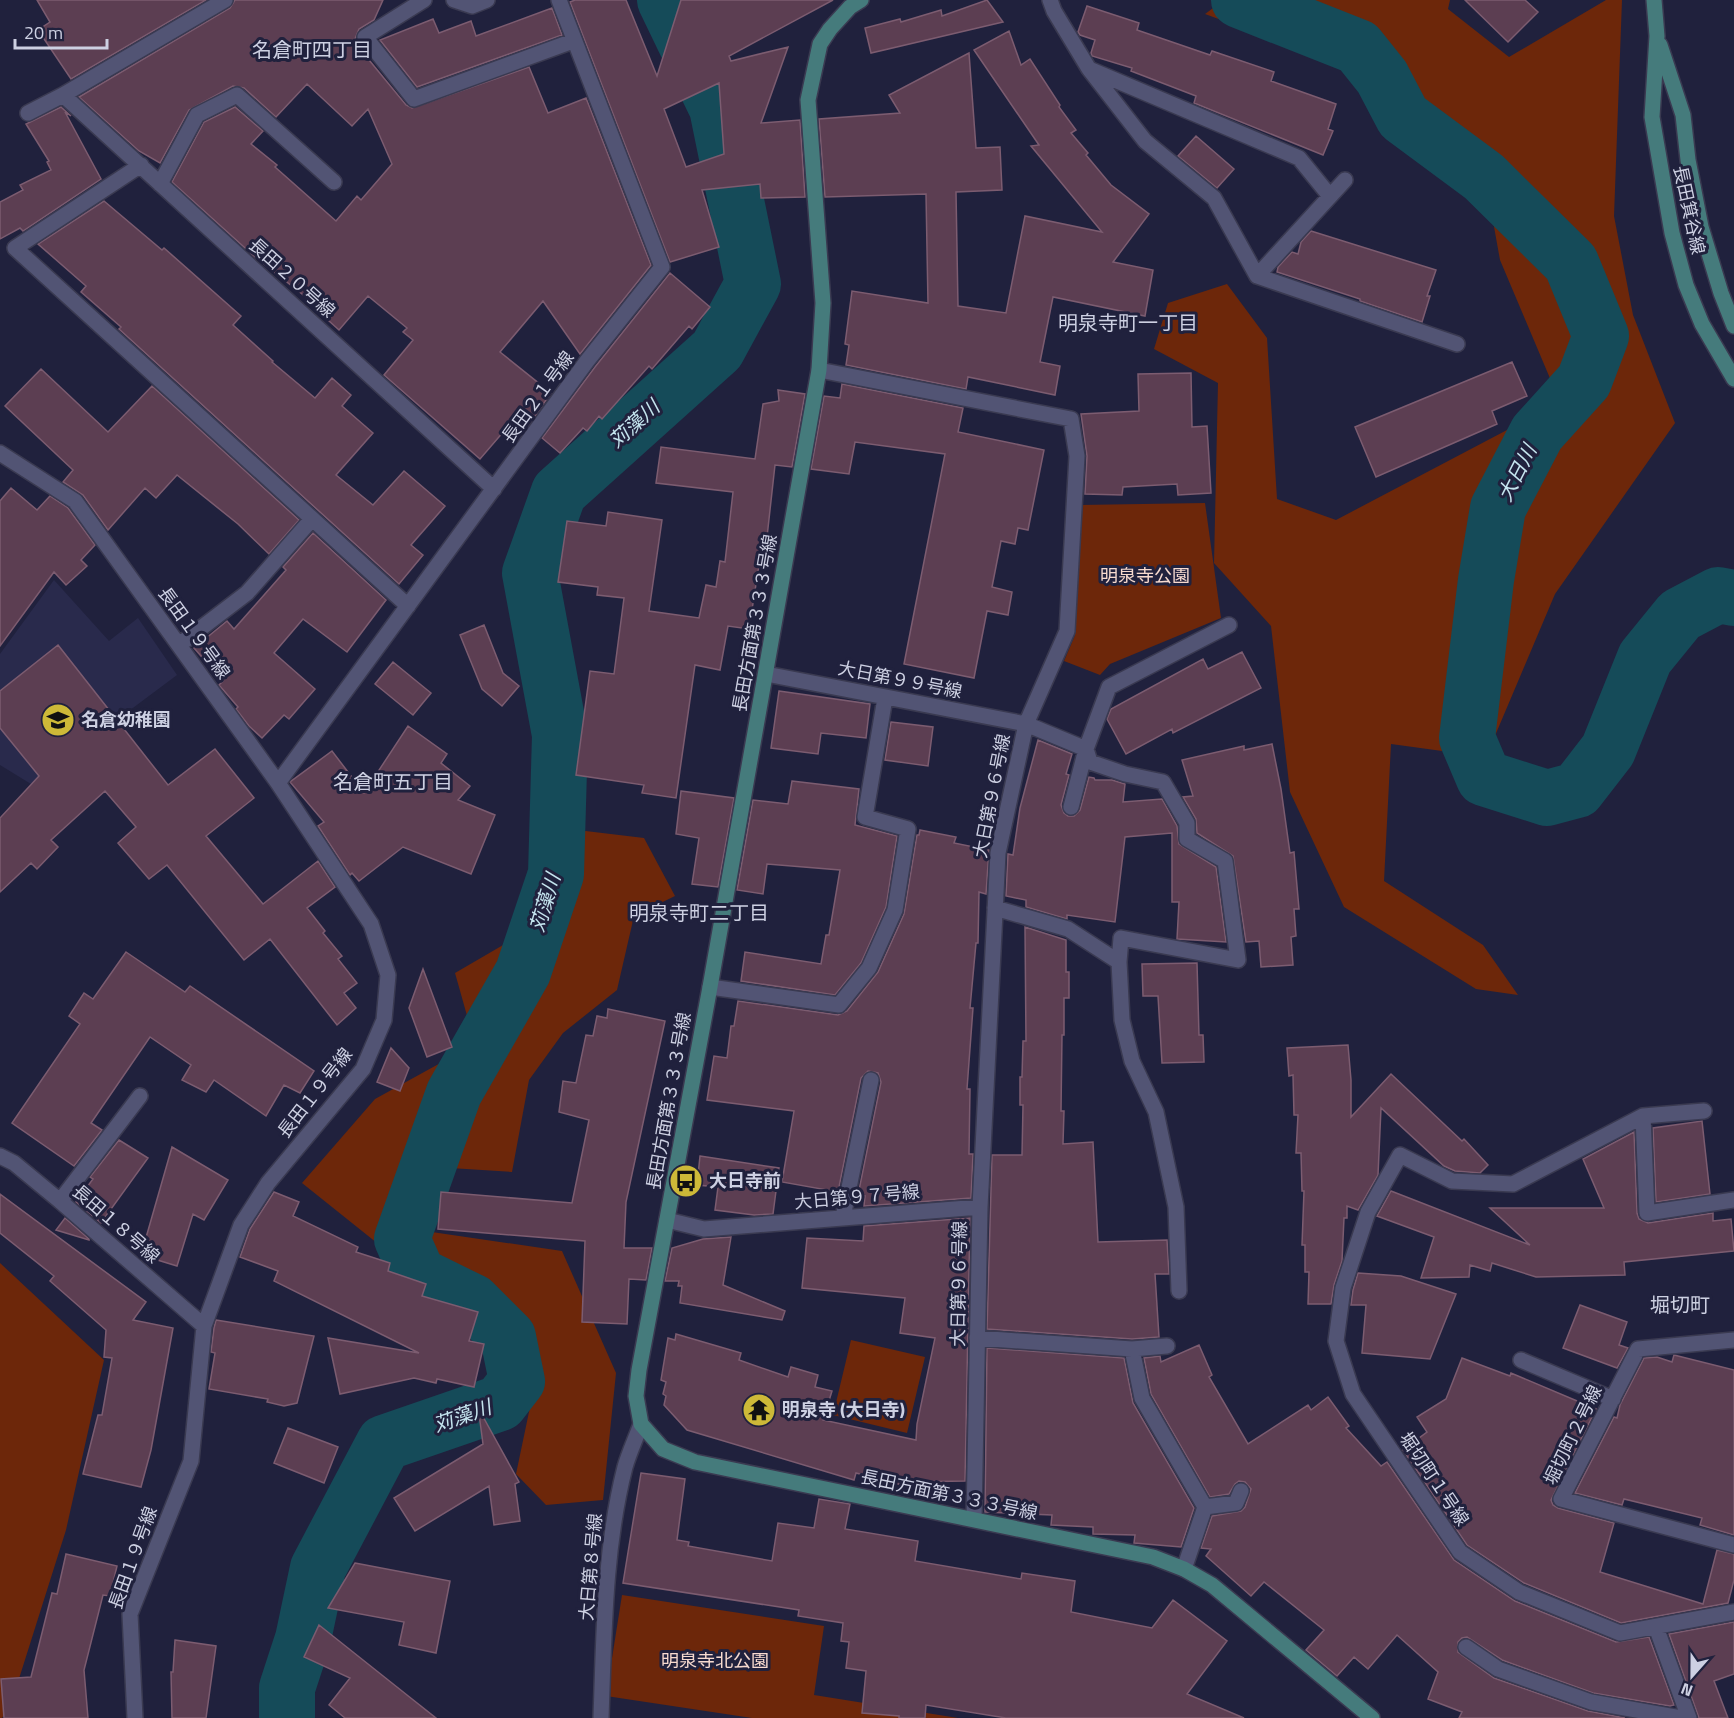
<svg xmlns="http://www.w3.org/2000/svg" width="1734" height="1718" font-family="'Titillium Web','Noto Sans JP',sans-serif">
<style>
.built{fill:#292a4c}
.green{fill:#6d270a}
.lines{fill:none;stroke-linecap:round;stroke-linejoin:round}
.river{stroke:#154b59;stroke-width:56}
.building{fill:#5c3e52;stroke:#7c5c70;stroke-width:1.5;fill-rule:evenodd}
.street-casing{stroke:#3a3a51;stroke-width:18}
.secondary-casing{stroke:#3a3a51;stroke-width:18}
.street{stroke:#525474;stroke-width:15}
.secondary{stroke:#457b7c;stroke-width:15}
.labels{text-anchor:middle;stroke-width:6;stroke-linejoin:round;paint-order:stroke}
.street-label{font-size:18px;fill:#cdd0e2;stroke:#20213d}
.park-label{font-size:18px;fill:#f7dacf;stroke:#20213d}
.poi-label{font-size:18px;font-weight:bold;fill:#cdd0e2;stroke:#20213d;text-anchor:start}
.neighbourhood-label{font-size:20px;fill:#cdd0e2;stroke:#20213d}
.water-label{font-size:20px;font-style:italic;fill:#c5e5ef;stroke:#20213d}
</style>
<rect width="100%" height="100%" fill="#20213d"/>
<path class="built" d="M54 580 109 641 138 618 177 675 31 784 0 765V654Z"/>
<path class="green" d="M1224 0H1450L1448 9 1509 57 1606 0H1622L1614 216 1633 315 1675 423 1555 594 1486 757 1391 744 1384 881 1483 945 1518 995 1476 989 1344 907 1290 792 1271 626 1214 563 1218 383 1154 349 1168 303 1227 284 1267 338 1277 499 1336 520 1560 402 1500 260 1484 171 1394 137 1343 65 1205 14Z
M1205 503 1221 618 1110 664 1100 675 1064 661 1075 635 1079 505Z
M569 829 644 838 675 896 634 916 617 990 563 1033 529 1080 512 1172 434 1167 425 1231 562 1251 616 1373 603 1500 546 1505 516 1474 534 1388 491 1308 407 1267 302 1183 375 1099 475 1044 455 973 546 920 566 872Z
M0 1263 104 1360 66 1530 11 1704 2 1718H0Z
M851 1340 925 1357 907 1433 833 1415Z
M622 1595 824 1626 814 1695 958 1718H752L606 1696Z"/>
<g class="lines">
<path class="river" d="M1239 0 1358 47 1382 77 1403 117 1484 177 1571 263 1601 336 1584 381 1537 433 1498 508 1486 580 1467 738 1484 778 1547 798 1577 790 1608 750 1645 658 1680 615 1718 595 1734 598
M287 1718V1688L303 1639 318 1568 384 1443 500 1403 517 1381 508 1337 473 1302 418 1275 402 1239 454 1093 523 972 556 874 560 735 530 573 559 492 717 350 753 284 717 108 665 0"/>
</g>
<path class="building" d="M37 0H206L71 79 38 30 50 22Z
M235 0H383L374 20 359 29 355 39 360 49 406 105 412 108 529 67 548 113 586 98 651 265 580 354 543 301 500 352 551 393 528 426 517 416 480 459 384 375 413 340 403 332 407 328 368 296 339 330 319 312 321 309 255 257 172 182 204 122 235 107 263 131 251 144 277 165 275 167 336 221 357 196 361 200 392 164 368 109 352 126 307 84 276 117 244 88 233 86 189 110 160 163 139 151 79 97 230 8Z
M575 0H626L657 76 681 0H833L729 56 731 61 788 47 761 123 800 120 805 197 761 198 760 184 702 190 719 247 670 262 570 2ZM719 83 724 154 686 167 664 109Z
M987 0 1003 22 871 53 865 28 900 19 901 22 941 10 942 16Z
M1465 0H1525L1538 12 1508 42Z
M1087 6 1139 23 1137 30 1210 55 1212 51 1274 72 1271 81 1336 104 1328 129 1333 131 1323 155 1194 103 1196 96 1131 71 1132 68 1092 56 1091 53 1095 40 1080 35 1078 32Z
M552 8 562 35 417 87 380 40 433 19 439 33 471 21 476 36Z
M1009 31 1021 65 1030 59 1060 105 1059 107 1076 130 1071 133 1088 153 1086 155 1111 185 1149 214 1113 262 1153 270 1145 316 1053 297 1040 362 1060 366 1055 395 968 377 966 389 846 365 849 345 845 344 852 291 928 303 926 194 825 197 819 119 900 113 889 95 969 53 976 148 1000 147 1002 190 956 192 958 306 1006 313 1025 216 1102 232 1031 146 1039 145 974 50Z
M61 107 71 116 65 112 101 179 23 231 20 228 0 239V202L23 190 20 185 51 170 47 162 49 161 26 124Z
M1196 136 1234 169 1217 188 1178 156Z
M104 201 162 250 164 248 241 316 233 325 273 361 272 362 315 398 332 378 351 395 342 406 373 433 336 475 373 505 404 471 445 506 411 545 423 555 399 584 119 329 121 327 81 292 86 286 38 244Z
M1311 231 1436 270 1427 296H1430L1422 322 1360 301V299L1277 272 1278 267 1292 252 1298 254 1301 242Z
M670 273 710 307 692 329 689 326 652 369 649 366 602 419 599 416 587 431 583 428 560 453 542 438 595 367Z
M1512 362 1527 396 1492 411 1497 424 1376 477 1355 427Z
M41 369 108 432 152 386 299 520 269 554 238 524 177 475 156 498 145 488 108 530 83 495 63 482 73 470 5 406Z
M1191 373 1192 427 1207 426 1211 493 1178 495 1177 484 1123 487 1122 495 1085 494 1087 456 1081 414 1139 411 1138 374Z
M842 384 963 408 958 432 1044 450 1028 530 1018 528 1015 544 1001 541 992 587 1012 592 1008 615 987 611 974 678 904 664 945 454 855 442 849 474 811 469 824 396 840 398Z
M778 390 805 394 792 467 775 465 766 546H762L749 629 728 626 720 670 695 665 676 798 642 793 644 785 576 775 590 671 614 674 624 598 597 595 598 587 558 582 567 521 606 526 608 512 662 520 649 611 699 618 706 585 716 587 720 561 725 562 733 492 656 483 661 447 755 459 763 404 779 401Z
M11 488 37 510 50 496 68 508 95 545 81 560 87 566 66 585 54 572 0 646V501Z
M313 533 386 600 347 652 303 619 274 653 315 689 289 719 284 715 262 738 249 726 236 709 238 707 219 685 223 681 194 648 227 621 234 629 286 570 283 567Z
M484 625 503 673 519 686 502 706 482 689 460 635Z
M58 645 168 785 215 749 254 798 206 836 263 904 318 861 335 887 307 908 325 931 323 933 342 956 338 959 357 983 344 993 356 1008 337 1025 270 939 244 960 167 865 149 879 118 843 136 827 105 791 51 840 58 847 37 869 31 863 0 892V818L39 776 0 728V691Z
M1242 652 1261 688 1173 733 1172 729 1126 754 1107 719 1111 709 1203 659 1208 669Z
M393 662 431 693 413 715 375 684Z
M779 691 870 704 866 738 821 733 818 754 771 748Z
M891 722 933 727 928 766 885 760Z
M408 726 447 754 441 763 470 786 458 800 495 815 471 874 403 847 359 881 352 873 350 875 318 826 324 822 290 782 332 751 364 793Z
M1038 740 1072 754 1066 774 1069 775 1061 805 1064 813 1068 816H1074L1080 810 1089 777 1094 778 1095 780H1112L1125 784 1123 802 1162 799 1177 826 1179 844 1216 867 1226 942 1177 939 1179 902H1172V833L1125 837 1115 922 1067 915V919L1026 907V900L1006 896 1008 854 1013 855 1020 808Z
M1272 744 1281 789 1290 853 1294 852 1299 909H1294L1296 936 1291 937 1293 965 1261 967 1259 941 1246 942 1233 856 1197 833 1196 819 1183 797 1193 796 1182 760 1244 746V750Z
M792 781 859 789 855 825 897 836 886 907 861 963 835 995 741 981 745 952 821 964 826 935H829L840 870 767 864 763 894 737 890 753 800 788 804Z
M681 791 734 798 718 887 692 884 699 838 676 834Z
M920 830 956 837 954 843 989 850 986 894 979 892 978 943H976L970 1008H973L967 1089H970L969 1154H973L971 1198 864 1206 865 1196 858 1195 881 1082 878 1073 868 1071 861 1078 838 1192 782 1182 794 1111 707 1100 714 1056 727 1058 731 1026H734L738 1001 838 1015 847 1011 878 972 904 914 917 835H919Z
M1025 927 1066 940V972H1069V998H1064V1035H1062L1061 1111H1064L1063 1144 1093 1142 1098 1242 1167 1240 1169 1274H1155L1159 1337 1132 1339 987 1329 992 1155H1022L1023 1105H1020V1077H1022L1023 1041H1026Z
M126 952 185 992 190 986 314 1071 300 1093 284 1085 266 1116 214 1080 206 1092 182 1080 191 1065 150 1037 91 1123 102 1130 74 1166 12 1123 80 1024 69 1016 84 993 93 999Z
M1197 963 1199 1035H1203L1204 1062 1162 1063 1158 996H1143L1142 964Z
M423 969 452 1047 427 1057 409 1008Z
M608 1009 665 1021 626 1202 624 1248H652L646 1280 629 1279 627 1324 582 1322 585 1241 438 1229 441 1192 572 1203 589 1120 559 1112 563 1081 576 1083 586 1035 593 1036 597 1016 607 1018Z
M1348 1045 1351 1080V1117L1391 1074 1462 1141 1464 1139 1488 1165 1480 1173 1455 1171 1444 1166 1381 1108 1378 1175 1358 1210 1347 1206V1218H1344L1342 1261 1334 1285 1331 1304H1308L1309 1272H1305V1245H1302L1304 1191H1302L1301 1153H1296L1298 1115H1294L1293 1075 1289 1076 1287 1048Z
M391 1048 409 1068 400 1091 377 1082Z
M1702 1121 1710 1194 1656 1202 1653 1128Z
M1634 1132 1637 1213 1639 1219 1648 1223 1713 1213V1221L1731 1219 1734 1251 1624 1262 1625 1275 1536 1277 1492 1263 1490 1271 1470 1265 1469 1277 1421 1278 1434 1237 1377 1216 1391 1191 1530 1245 1490 1208H1604L1583 1159Z
M119 1140 148 1158 101 1223 76 1202 93 1179 90 1177Z
M172 1147 228 1180 204 1220 193 1214 177 1266 141 1255Z
M700 1156 779 1168 773 1214 754 1215 715 1210 718 1187 697 1185Z
M274 1192 299 1202 293 1216 358 1247 356 1252 390 1263 388 1271 426 1284 422 1296 478 1312 469 1341 484 1344 474 1387 437 1379 436 1383 414 1378 340 1394 328 1338 419 1353 274 1281 278 1271 240 1257 250 1229Z
M0 1194 146 1302 133 1320 173 1328 151 1450 141 1487 83 1474 98 1415H102L112 1358 104 1357 106 1330 50 1281 54 1276 0 1233Z
M65 1218 89 1239V1240L56 1230Z
M970 1218 965 1481 907 1482 906 1486 856 1473 854 1480 687 1430 664 1405 666 1396 663 1394 666 1382 661 1380 668 1338 675 1340 676 1334 741 1353 739 1360 788 1377 791 1367 818 1375 815 1387 832 1391 823 1420 916 1440 917 1424 935 1338 900 1333 905 1298 802 1288 807 1238 863 1241 864 1226Z
M731 1237 723 1285 785 1311 782 1320 680 1303 682 1286H678L679 1281H665L672 1248 703 1239Z
M1358 1273 1401 1276 1456 1294 1430 1359 1362 1353 1366 1305H1351L1353 1290Z
M1580 1305 1627 1322 1619 1345 1628 1348 1617 1368 1563 1348Z
M216 1320 314 1336 297 1403 284 1406 267 1402 268 1399 209 1389 215 1353 211 1352 214 1328Z
M1199 1345 1212 1375 1209 1377 1248 1444 1308 1405 1311 1410 1328 1397 1349 1426 1346 1428 1381 1466 1387 1462 1454 1560 1515 1601 1616 1642 1649 1637 1674 1705 1670 1706 1593 1693 1502 1660 1467 1637 1462 1638 1458 1642V1652L1494 1678 1588 1711 1625 1718H1459L1462 1712 1428 1699 1438 1672 1397 1635 1368 1669 1354 1657 1337 1676 1306 1650 1324 1630 1264 1582 1251 1596 1206 1556 1211 1549 1201 1548 1212 1516 1241 1511 1245 1507 1251 1489 1245 1482 1239 1481 1235 1484 1229 1494 1210 1497 1151 1394 1144 1358 1160 1356 1161 1362Z
M987 1348 1124 1358 1133 1403 1194 1508 1181 1547 1134 1543 1135 1535 1093 1534V1527L1051 1525 1052 1515 985 1512Z
M1674 1355 1734 1370V1535L1700 1525 1702 1518 1624 1499 1622 1505 1575 1493 1614 1417 1617 1418 1620 1405 1644 1358 1657 1357 1672 1362Z
M1462 1358 1510 1376 1511 1373 1596 1409 1551 1500 1553 1505 1558 1508 1614 1523 1600 1572 1703 1604 1717 1550 1734 1554V1580L1728 1603 1621 1623 1524 1583 1467 1545 1403 1450 1427 1432 1417 1417 1446 1399Z
M481 1413 519 1482 515 1484 520 1521 494 1525 489 1486 415 1531 394 1498 483 1444 479 1414Z
M288 1428 338 1447 324 1483 274 1463Z
M641 1473 685 1479 677 1540 689 1542 688 1546 772 1561 778 1523 814 1528 819 1499 850 1504 845 1529 918 1541 915 1561 1021 1579 1022 1573 1075 1581 1071 1612 1152 1628 1173 1600 1227 1641 1187 1694 1244 1718H1006L926 1705 925 1718H899V1716L862 1713 866 1671 846 1668 849 1642 841 1641 843 1623 798 1616 799 1610 623 1583Z
M66 1554 117 1566 110 1596 103 1595 84 1670 88 1718H4L1 1679 31 1677 52 1593 57 1594Z
M355 1563 450 1581 436 1653 399 1645 404 1622 328 1608Z
M1734 1622V1674L1714 1681 1728 1718H1699L1669 1634Z
M319 1625 407 1695 436 1718H345L329 1705 350 1678 304 1657Z
M175 1640 216 1646 206 1718H172L171 1672H173Z"/>
<g class="lines">
<g class="street-casing">
<path id="street" d="M424 0 365 37 414 99 573 41
M454 0 472 6 487 0
M1050 0 1054 11 1089 69 1299 158 1329 195
M1089 69 1145 141 1214 198 1257 276 1457 344
M63 95 494 489
M28 113 63 95 225 0
M141 165 15 248 408 606
M160 184 197 115 237 95 334 182
M1257 276 1345 180
M819 370 1071 419 1077 456 1067 631 1026 724 998 853 980 1207 974 1519
M0 453 75 501 278 783 371 924 388 975 384 1020 363 1069 268 1183 241 1225 204 1326 191 1461 130 1614 135 1718
M179 645 247 593 312 519
M766 674 1026 724 1086 749 1090 762 1125 774 1163 782 1187 823V839L1225 861 1238 960 1121 938 1119 962 1122 1020 1132 1061 1156 1112 1176 1207 1179 1291
M278 783 587 361 662 267 559 0
M1071 807 1086 749 1109 687 1229 625
M995 908 1068 929 1119 962
M710 987 839 1005 869 968 895 910 908 829 865 817 885 698
M1704 1111 1643 1116 1513 1184 1452 1181 1400 1155 1368 1212 1343 1288 1336 1341 1353 1394 1460 1552 1519 1592 1620 1633 1734 1612
M1643 1116 1647 1213 1734 1200
M0 1156 14 1163 60 1201 204 1326
M60 1201 140 1096
M843 1217 871 1080
M667 1220 704 1229 980 1207
M977 1338 1132 1349 1167 1346
M1734 1340 1638 1349 1561 1499 1734 1545
M1132 1349 1142 1398 1205 1507 1236 1503 1241 1491
M1521 1360 1613 1399
M1184 1569 1205 1507
M1656 1627 1689 1718
M1466 1647 1498 1669 1591 1702 1681 1718
M601 1718C604 1635 604 1549 625 1467 629 1453 636 1438 641 1424"/>
</g>
<g class="secondary-casing">
<path id="secondary" d="M861 0 850 7 830 29 820 44 808 100 823 303 819 370 710 987 639 1370 636 1396 641 1424 663 1449 695 1462 1153 1557 1184 1569 1212 1585 1372 1718
M1654 0 1657 36 1652 117 1672 233 1686 285 1702 324 1734 379
M1660 45 1683 115 1688 160 1701 227 1721 293 1734 326"/>
</g>
<use href="#street" class="street"/>
<use href="#secondary" class="secondary"/>
</g>
<defs>
<g id="school-disc" transform="scale(1.725)"><circle r="9.5" fill="#cdb938" stroke="#20213d"/><path d="M0-5L7-2L0 1L-7-2ZM-4 1L0 2.5L4 1V4Q0 6-4 4Z" fill="#111"/></g>
<g id="bus-disc" transform="scale(1.725)"><circle r="9.5" fill="#cdb938" stroke="#20213d"/><path d="M-5-6H5V4H4V6H2V4H-2V6H-4V4H-5ZM-3.5-4V0h7V-4ZM-3.5 1.2v1.5H-2V1.2ZM2 1.2v1.5H3.5V1.2Z" fill="#111"/></g>
<g id="temple-disc" transform="scale(1.725)"><circle r="9.5" fill="#cdb938" stroke="#20213d"/><path d="M0-6L5-2H3V0L6.5 2.5H4V6H1.5V3h-3V6H-4V2.5H-6.5L-3 0V-2H-5Z" fill="#111"/></g>
</defs>
<g fill-rule="evenodd">
<use href="#school-disc" x="58" y="720"/>
<use href="#bus-disc" x="686" y="1181"/>
<use href="#temple-disc" x="759" y="1410"/>
</g>
<g class="labels">
<g class="street-label">
<text transform="translate(1689 210) rotate(78)" y="6">長田箕谷線</text>
<text transform="translate(292 278) rotate(42)" y="6">長田２０号線</text>
<text transform="translate(538 397) rotate(-54)" y="6">長田２１号線</text>
<text transform="translate(755 623) rotate(-80)" y="6">長田方面第３３３号線</text>
<text transform="translate(194 633) rotate(54)" y="6">長田１９号線</text>
<text transform="translate(900 680) rotate(11)" y="6">大日第９９号線</text>
<text transform="translate(992 796) rotate(-79)" y="6">大日第９６号線</text>
<text transform="translate(315 1093) rotate(-52)" y="6">長田１９号線</text>
<text transform="translate(669 1101) rotate(-80)" y="6">長田方面第３３３号線</text>
<text transform="translate(857 1197) rotate(-5)" y="6">大日第９７号線</text>
<text transform="translate(116 1224) rotate(41)" y="6">長田１８号線</text>
<text transform="translate(959 1284) rotate(-89)" y="6">大日第９６号線</text>
<text transform="translate(1573 1435) rotate(-64)" y="6">堀切町２号線</text>
<text transform="translate(1434 1479) rotate(56)" y="6">堀切町１号線</text>
<text transform="translate(949 1495) rotate(12)" y="6">長田方面第３３３号線</text>
<text transform="translate(133 1558) rotate(-70)" y="6">長田１９号線</text>
<text transform="translate(591 1567) rotate(-85)" y="6">大日第８号線</text>
</g>
<g class="park-label">
<text x="1145" y="582">明泉寺公園</text>
<text x="715" y="1667">明泉寺北公園</text>
</g>
<g class="poi-label">
<text x="81" y="726">名倉幼稚園</text>
<text x="709" y="1187">大日寺前</text>
<text x="782" y="1416">明泉寺 (大日寺)</text>
</g>
<g class="neighbourhood-label">
<text x="312" y="57">名倉町四丁目</text>
<text x="1128" y="330">明泉寺町一丁目</text>
<text x="393" y="789">名倉町五丁目</text>
<text x="699" y="920">明泉寺町二丁目</text>
<text x="1680" y="1312">堀切町</text>
</g>
<g class="water-label">
<text transform="translate(634 424) rotate(-42)" y="7">苅藻川</text>
<text transform="translate(1517 473) rotate(-63)" y="7">大日川</text>
<text transform="translate(545 903) rotate(-73)" y="7">苅藻川</text>
<text transform="translate(462 1416) rotate(-19)" y="7">苅藻川</text>
</g>
</g>
<g transform="translate(1692 1676) rotate(201)" stroke="#20213d" stroke-width="4.5" paint-order="stroke">
<path d="M0-4.5L10 22L0 15L-10 22Z" fill="#cdd0e2"/>
<text y="-9" font-size="16" font-weight="bold" text-anchor="middle" fill="#cdd0e2">N</text>
</g>
<path d="M15 39v9h92v-9" fill="none" stroke="#cdd0e2" stroke-width="3"/>
<text x="24" y="39" font-size="18" fill="#cdd0e2" stroke="#20213d" stroke-width="4.5" paint-order="stroke">20 m</text>
</svg>
